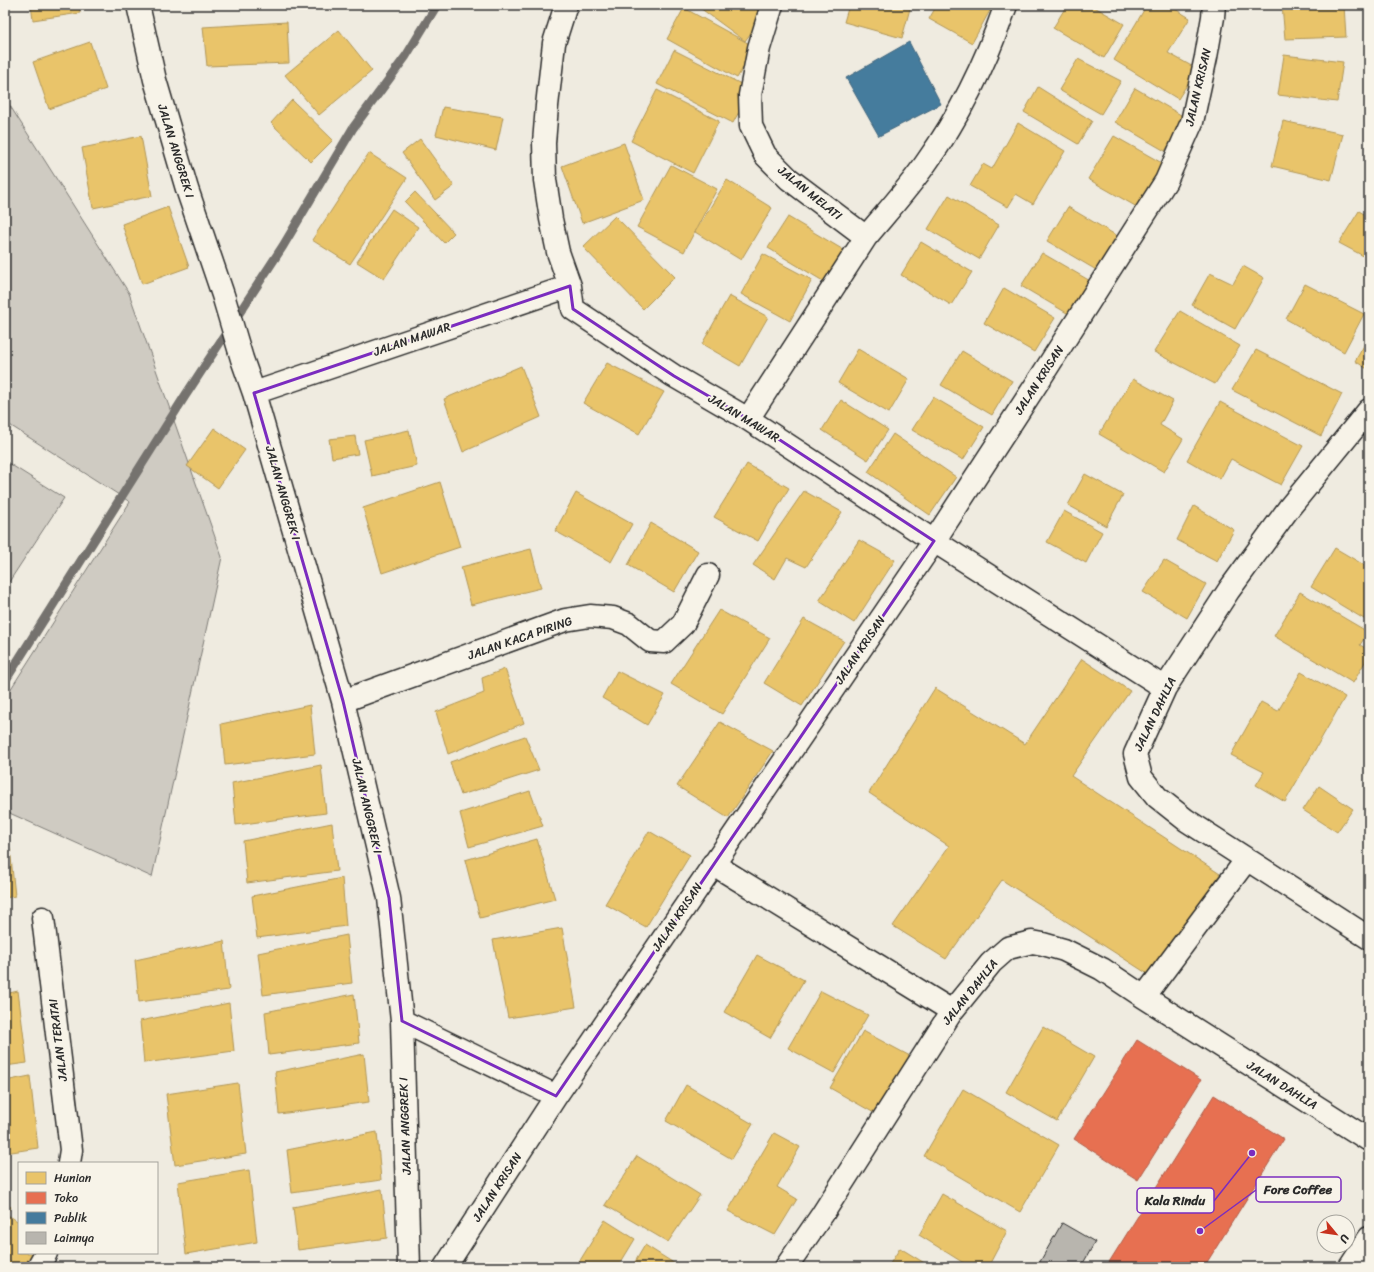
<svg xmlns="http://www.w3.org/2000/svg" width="1374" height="1272" font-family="Sriracha,sans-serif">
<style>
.green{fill:#cfcbc2;stroke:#7d7b76}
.homes{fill:#e9c46a;stroke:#b09657}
.shops{fill:#e76f51;stroke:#af5b46}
.public{fill:#457b9d;stroke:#3d637b}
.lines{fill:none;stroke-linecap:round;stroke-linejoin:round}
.stream{stroke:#74726e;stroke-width:9}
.building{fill:#b8b5ae;stroke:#2b2b2b}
.minor-casing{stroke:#2b2b2b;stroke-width:25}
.secondary-casing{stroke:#2b2b2b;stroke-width:25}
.minor{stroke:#f7f3e8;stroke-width:22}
.secondary{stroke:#f7f3e8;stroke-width:22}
.marked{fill:none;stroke:#7b2cbf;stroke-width:3;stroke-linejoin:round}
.labels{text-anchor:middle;stroke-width:4;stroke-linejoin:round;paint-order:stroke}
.street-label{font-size:12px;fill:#2b2b2b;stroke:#f7f3e8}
.leader{fill:none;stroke:#7b2cbf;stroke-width:1.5}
.callout-dot{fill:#7b2cbf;stroke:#f7f3e8;stroke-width:1.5}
.callout{fill:#f7f3e8;stroke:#7b2cbf;stroke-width:1.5}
.callout-label{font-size:13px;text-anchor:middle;font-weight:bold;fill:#2b2b2b}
</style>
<rect width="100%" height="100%" fill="#efebe0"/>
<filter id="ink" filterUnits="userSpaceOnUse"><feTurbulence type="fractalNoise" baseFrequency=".025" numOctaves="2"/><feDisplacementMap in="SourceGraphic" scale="8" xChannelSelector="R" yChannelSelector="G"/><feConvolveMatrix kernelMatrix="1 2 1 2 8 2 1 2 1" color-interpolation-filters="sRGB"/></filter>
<g filter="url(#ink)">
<path class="green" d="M5 98 129 293 222 557 152 877 5 811V698L130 502 5 422Z
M5 461 64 498 5 588Z"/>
<path class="homes" d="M31 5H79L80 13 33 20Z
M696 5H760L767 10 745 41Z
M849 5H911L902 38 844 22Z
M937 5H993L972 43 929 19Z
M1067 5H1091L1124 24 1104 58 1053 28Z
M1147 5H1168L1190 18 1168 53 1197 69 1178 99 1114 60Z
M1282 5H1344L1346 37 1285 39Z
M684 8 755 47 737 78 667 39Z
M287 22 289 63 207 66 203 27Z
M339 30 372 71 319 115 285 75Z
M90 42 106 89 49 109 33 62Z
M674 50 751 89 733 123 657 84Z
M1284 55 1343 62 1337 102 1278 95Z
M1078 59 1121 81 1101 114 1059 90Z
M1038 87 1092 121 1078 144 1024 112Z
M1135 88 1186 118 1165 151 1115 122Z
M657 90 719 121 693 173 631 141Z
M292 100 333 140 311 162 271 123Z
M443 107 503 117 496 150 436 135Z
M1283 121 1343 134 1331 180 1272 166Z
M1018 123 1065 151 1033 204 1016 194 1008 207 970 186 983 164 992 169Z
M141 136 152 196 93 208 82 148Z
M1114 136 1169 167 1144 211 1088 179Z
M420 139 454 186 435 200 402 153Z
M624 143 644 200 582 223 562 166Z
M369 153 407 178 350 264 312 240Z
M671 165 717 189 684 252 637 227Z
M727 180 772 208 741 260 695 232Z
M415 192 454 233 444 243 405 202Z
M949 195 999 225 979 259 928 229Z
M168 207 189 267 142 284 122 224Z
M1068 207 1119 237 1098 271 1047 241Z
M392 209 418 227 384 279 357 262Z
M1359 211 1369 217V259L1339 243Z
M615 216 675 277 643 309 583 247Z
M788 217 847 252 828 284 768 248Z
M921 242 972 272 951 305 901 275Z
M1042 253 1092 282 1072 316 1021 286Z
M763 254 812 280 790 321 741 294Z
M1243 266 1264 278 1235 329 1192 305 1210 273 1233 284Z
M1305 284 1364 314 1344 352 1286 319Z
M1004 288 1055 318 1034 352 984 323Z
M729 296 768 317 740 366 702 344Z
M1180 311 1240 346 1215 384 1154 352Z
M1369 337V370L1355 361Z
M858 349 909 379 889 413 838 383Z
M1256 350 1342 394 1321 436 1232 390Z
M962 351 1012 381 992 415 941 385Z
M607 363 664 392 639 434 583 403Z
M521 366 541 417 463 452 444 399Z
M1133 379 1173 401 1160 425 1183 439 1164 472 1099 434Z
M933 397 984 427 963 460 912 430Z
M841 400 888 430 868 460 822 430Z
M1220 402 1303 446 1281 485 1231 459 1220 479 1187 460Z
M214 428 245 450 218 488 187 466Z
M409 430 417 466 372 476 364 440Z
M893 434 956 477 930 515 868 472Z
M355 436 358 454 332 458 329 439Z
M747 464 789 488 758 541 714 517Z
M1085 474 1123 495 1106 526 1068 505Z
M440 482 460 547 382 573 363 508Z
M804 491 842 512 806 567 787 558 775 579 753 565Z
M576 493 632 524 611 562 555 531Z
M1194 506 1234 530 1217 561 1177 540Z
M1064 511 1102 532 1086 563 1047 542Z
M651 523 698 551 674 592 628 565Z
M859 540 895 560 854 623 819 601Z
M1335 548 1369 568V622L1311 587Z
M531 549 541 588 471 605 461 567Z
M1164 560 1206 584 1187 618 1143 592Z
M1300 592 1368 632 1360 645 1369 650V655L1353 683 1274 636Z
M719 610 770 638 722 714 671 684Z
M804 619 844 641 802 706 764 683Z
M1082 659 1130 691 1071 776 1220 874 1151 976 1002 880 946 959 893 926 949 846 869 793 935 688 1025 744Z
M505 669 524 723 448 754 436 712 484 693 482 678Z
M617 671 665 695 647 725 602 698Z
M1301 672 1345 697 1285 802 1256 785 1264 772 1231 755 1261 702 1278 711Z
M310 705 315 754 225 765 221 724Z
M720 722 773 751 728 818 677 786Z
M525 736 539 770 461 795 450 762Z
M321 765 326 813 236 825 232 783Z
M1319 786 1353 809 1337 832 1303 810Z
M530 791 543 826 469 847 460 813Z
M332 823 337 871 247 883 243 841Z
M649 831 690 855 646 927 605 904Z
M537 839 555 899 480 918 465 860Z
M10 848 15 896 5 898V849Z
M342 878 346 926 257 938 252 896Z
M562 928 576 1007 508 1018 493 940Z
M347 935 352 983 263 995 258 953Z
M224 941 229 990 139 1002 135 960Z
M757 955 804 980 770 1038 724 1012Z
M18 991 27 1063 5 1066V994Z
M821 991 868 1015 834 1073 788 1048Z
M354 994 359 1043 269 1055 265 1012Z
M229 1003 234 1051 144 1063 140 1021Z
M1043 1027 1094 1057 1057 1121 1006 1092Z
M863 1031 910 1056 876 1114 830 1088Z
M364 1054 369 1102 279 1114 275 1072Z
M30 1076 38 1148 5 1153V1081Z
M238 1083 246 1154 175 1165 166 1094Z
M686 1085 753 1124 732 1159 666 1121Z
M963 1089 1059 1145 1020 1212 924 1156Z
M377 1132 381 1180 292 1193 287 1150Z
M774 1133 800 1147 777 1187 797 1199 775 1235 728 1211Z
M637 1156 700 1195 668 1242 605 1205Z
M249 1170 257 1242 186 1254 178 1182Z
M382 1189 387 1238 298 1250 293 1207Z
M942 1194 1007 1231 988 1267H970L919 1235Z
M5 1204 11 1207 6 1214 19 1222V1253H33L25 1267H5Z
M605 1220 635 1239 618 1267H576Z
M645 1245 680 1267H632Z
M900 1248 931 1267H888Z"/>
<path class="shops" d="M1137 1040 1201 1080 1138 1180 1074 1139Z
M1214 1095 1284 1139 1204 1267H1106Z"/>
<path class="public" d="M909 42 941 104 879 136 846 78Z"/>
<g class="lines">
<path class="stream" d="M5 681 185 396 283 246 353 128 406 56 437 5"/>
</g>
<path class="building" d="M1062 1223 1095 1242 1081 1267H1037Z"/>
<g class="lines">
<g class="minor-casing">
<path id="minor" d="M138 5 155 80 187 189 223 295 242 359 254 393 343 701 389 898 402 1021 409 1267
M566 5 554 43 547 106 544 143 545 180 551 219 558 252 570 286 573 309 674 376 748 419 934 541 1165 688
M866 237C886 213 908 189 926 163 960 116 987 59 1006 5
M254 393 570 286
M1369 410 1289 508 1229 590 1165 688 1135 754 1141 777 1157 797 1186 820 1369 938
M748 419 866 237 789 179 765 155 751 126 750 95 759 48 772 5
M343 701 565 620 590 616 613 618 629 624 650 641 664 642 683 624 708 575
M713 864 952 1011
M43 918 71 1150 69 1163
M1144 997 1247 859
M402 1021 556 1096
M38 1267 46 1253
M445 1267 556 1096 934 541 1043 374 1166 181 1192 122 1206 57 1213 17 1214 5
M786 1267 822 1215 952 1011 991 963 1008 948 1032 942 1043 944 1064 950 1102 969 1144 997 1369 1140"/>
</g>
<g class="secondary-casing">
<path id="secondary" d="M1350 1267 1369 1238"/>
</g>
<use href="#minor" class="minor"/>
<use href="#secondary" class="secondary"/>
</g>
</g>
<path class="marked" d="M570 286 573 309 674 376 748 419 934 541 556 1096 402 1021 389 898 343 701 254 393Z"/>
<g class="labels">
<g class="street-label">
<text transform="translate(1198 87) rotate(-77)" y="4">JALAN KRISAN</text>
<text transform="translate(176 151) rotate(73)" y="4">JALAN ANGGREK I</text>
<text transform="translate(810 193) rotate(39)" y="4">JALAN MELATI</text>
<text transform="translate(412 339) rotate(-19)" y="4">JALAN MAWAR</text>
<text transform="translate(1039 380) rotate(-57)" y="4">JALAN KRISAN</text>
<text transform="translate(744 418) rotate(31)" y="4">JALAN MAWAR</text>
<text transform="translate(283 493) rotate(74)" y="4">JALAN ANGGREK I</text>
<text transform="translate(520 638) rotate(-19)" y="4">JALAN KACA PIRING</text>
<text transform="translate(860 650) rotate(-56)" y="4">JALAN KRISAN</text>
<text transform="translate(1155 714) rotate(-64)" y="4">JALAN DAHLIA</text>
<text transform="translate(367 806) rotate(77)" y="4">JALAN ANGGREK I</text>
<text transform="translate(677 917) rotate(-56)" y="4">JALAN KRISAN</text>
<text transform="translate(970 992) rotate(-51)" y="4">JALAN DAHLIA</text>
<text transform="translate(58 1040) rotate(-97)" y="4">JALAN TERATAI</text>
<text transform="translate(1282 1085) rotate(32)" y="4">JALAN DAHLIA</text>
<text transform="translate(405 1126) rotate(-92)" y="4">JALAN ANGGREK I</text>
<text transform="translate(497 1187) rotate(-57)" y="4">JALAN KRISAN</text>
</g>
</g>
<path class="leader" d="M1200 1231L1256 1190M1252 1153L1214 1201"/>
<g class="callout-dot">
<circle cx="1200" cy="1231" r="4"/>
<circle cx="1252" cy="1153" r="4"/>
</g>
<g class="callout">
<rect x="1256" y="1177" width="85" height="25" rx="4"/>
<rect x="1137" y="1188" width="77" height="25" rx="4"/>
</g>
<g class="callout-label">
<text x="1298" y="1194">Fore Coffee</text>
<text x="1175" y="1205">Kala Rindu</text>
</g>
<rect width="1374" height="1272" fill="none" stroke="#f7f3e8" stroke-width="20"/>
<rect x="10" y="10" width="1354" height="1252" fill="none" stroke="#2b2b2b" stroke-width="1.5" filter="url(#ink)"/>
<rect x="18" y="1162" width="140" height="92" fill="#f7f3e8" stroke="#a5a39c"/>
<rect x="26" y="1172" width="20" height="12" fill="#e9c46a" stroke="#a5a39c"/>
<text x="54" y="1182" font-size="12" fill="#2b2b2b">Hunian</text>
<rect x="26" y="1192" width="20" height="12" fill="#e76f51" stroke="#a5a39c"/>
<text x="54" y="1202" font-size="12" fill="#2b2b2b">Toko</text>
<rect x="26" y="1212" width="20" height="12" fill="#457b9d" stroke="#a5a39c"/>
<text x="54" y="1222" font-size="12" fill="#2b2b2b">Publik</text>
<rect x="26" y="1232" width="20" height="12" fill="#b8b5ae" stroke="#a5a39c"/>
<text x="54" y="1242" font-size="12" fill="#2b2b2b">Lainnya</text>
<g transform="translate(1336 1234) rotate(119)"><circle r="19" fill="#f7f3e8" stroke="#a5a39c"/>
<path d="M0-3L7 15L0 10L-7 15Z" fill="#c8321e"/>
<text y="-6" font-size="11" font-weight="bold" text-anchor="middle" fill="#2b2b2b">U</text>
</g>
</svg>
